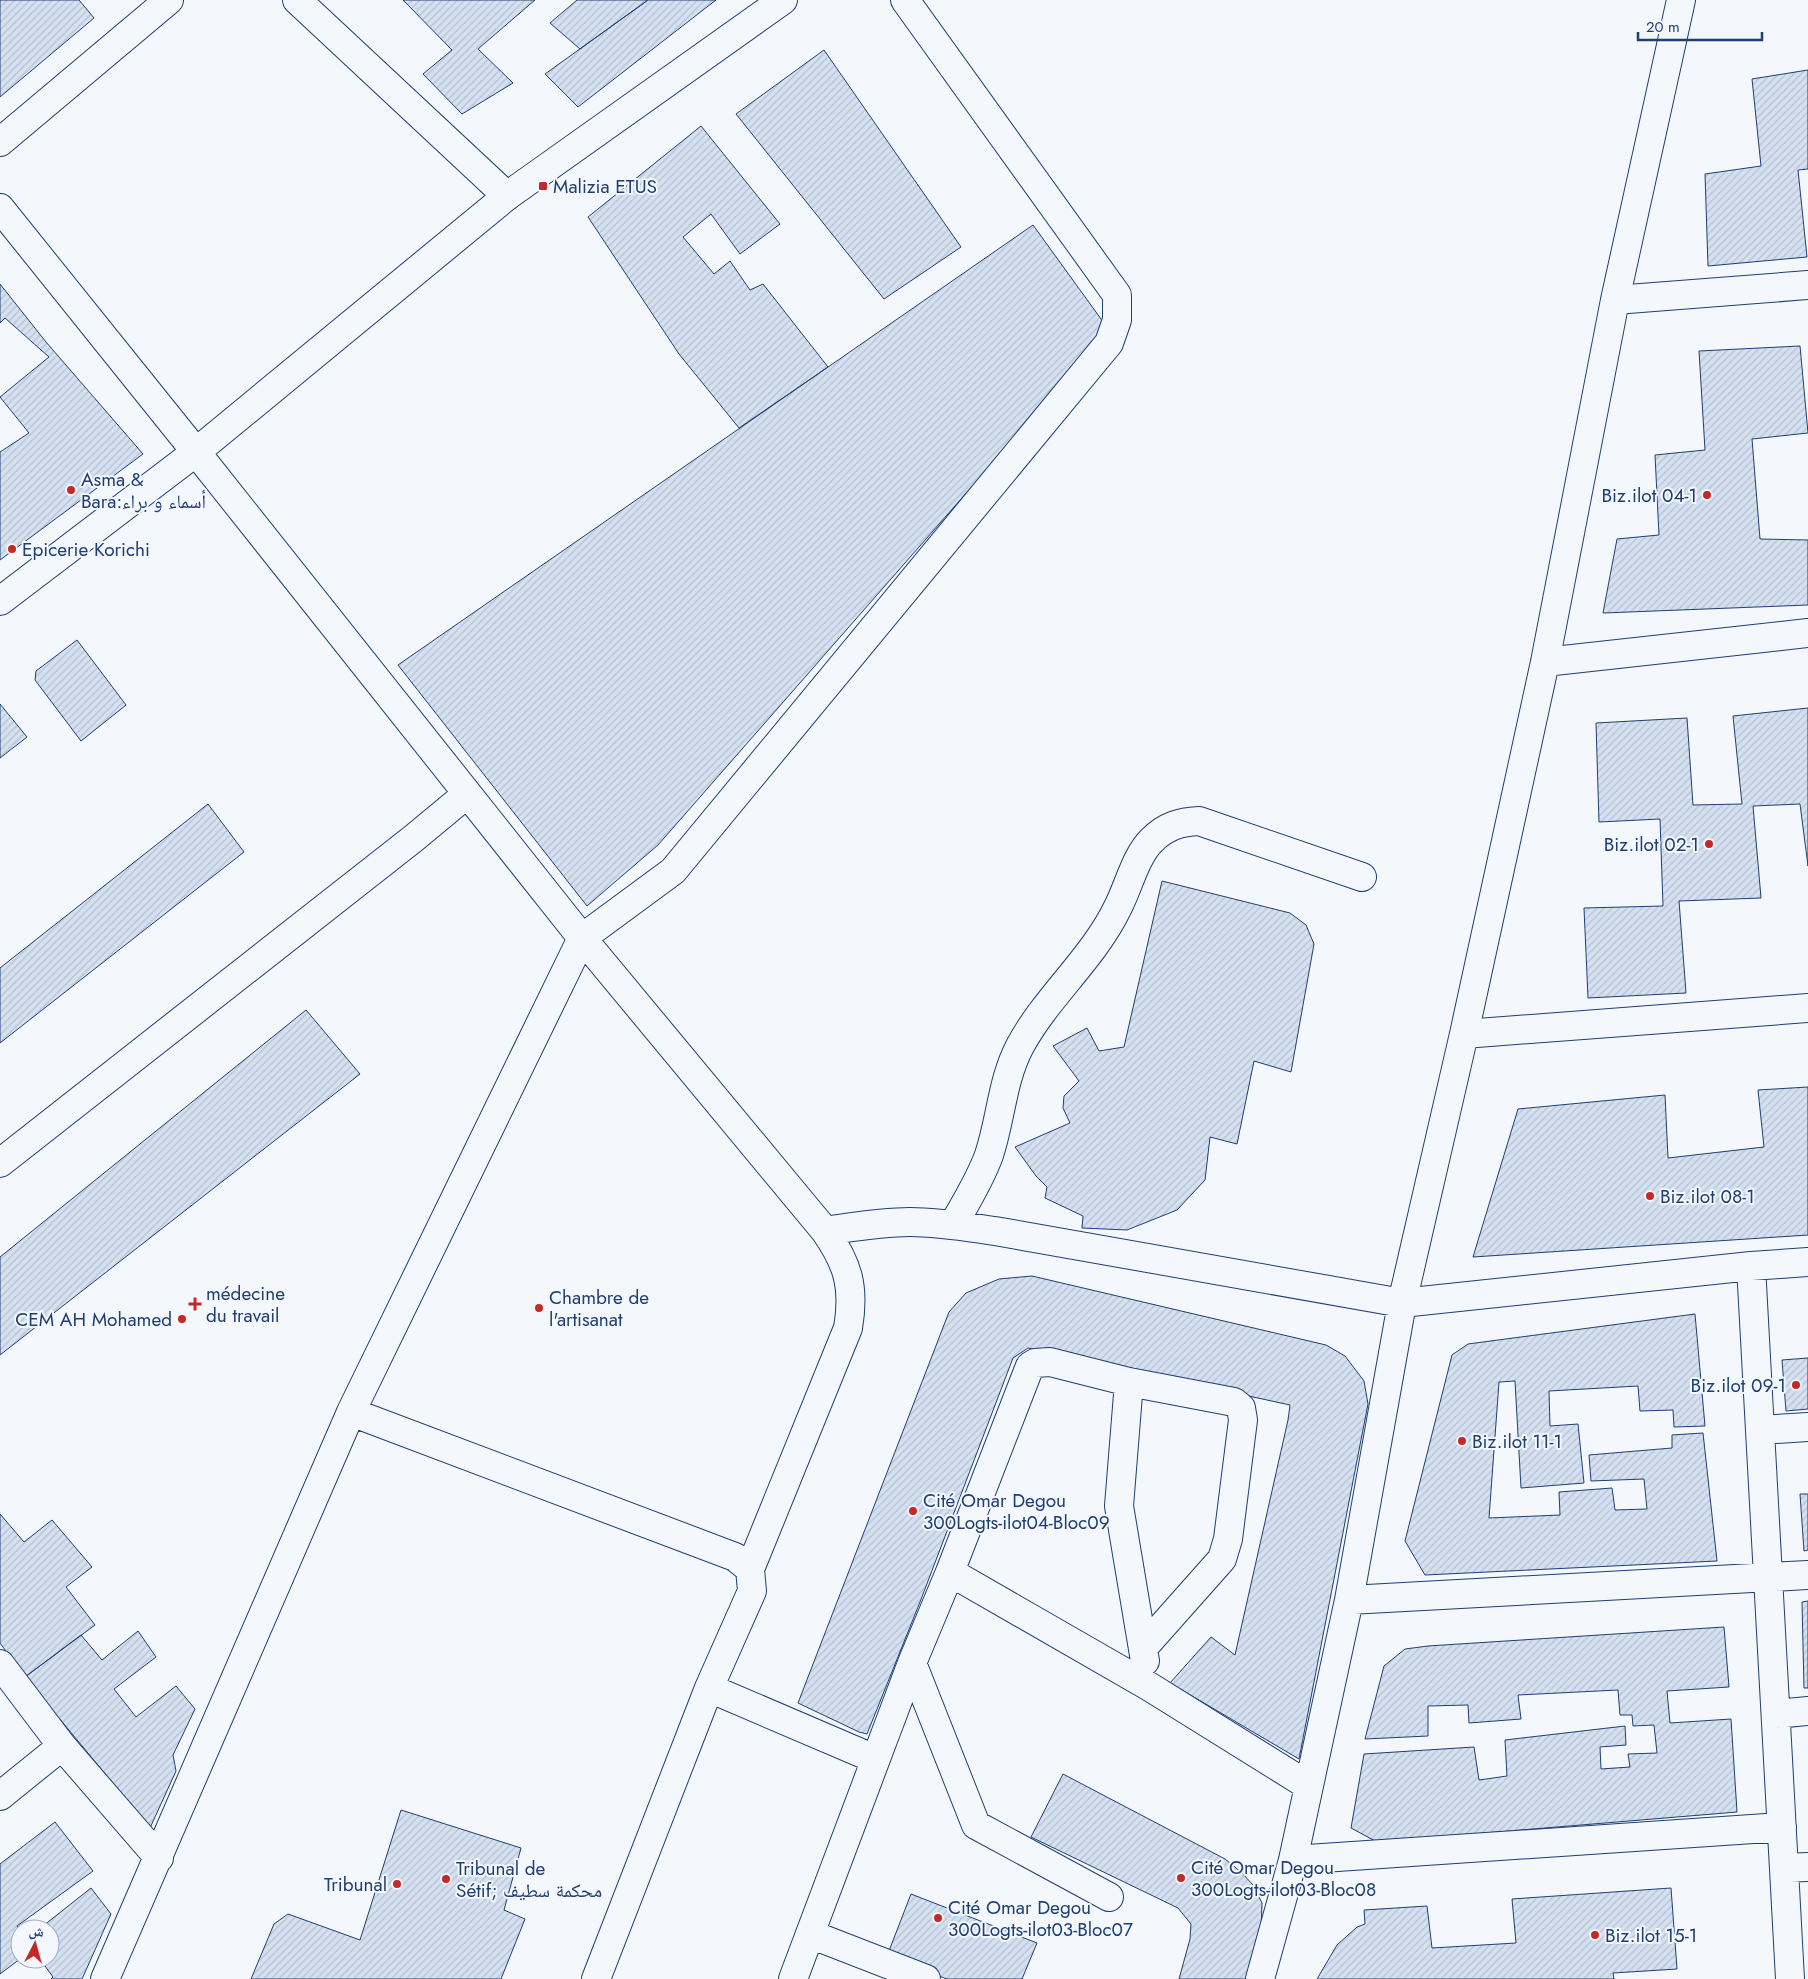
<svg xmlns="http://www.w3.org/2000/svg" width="1808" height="1979" font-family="Jost,'Noto Naskh Arabic',sans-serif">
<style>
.building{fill:url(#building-hatch);stroke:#1d3f73}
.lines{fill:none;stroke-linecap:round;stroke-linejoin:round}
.minor-casing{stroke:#1d3f73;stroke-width:30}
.major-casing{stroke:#1d3f73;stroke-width:30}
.minor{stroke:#f4f7fb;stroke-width:28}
.major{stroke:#f4f7fb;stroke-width:28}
.poi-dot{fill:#c62828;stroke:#f4f7fb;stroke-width:2}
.labels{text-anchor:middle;stroke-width:4;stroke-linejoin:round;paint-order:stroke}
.poi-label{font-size:19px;fill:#1d3f73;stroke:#f4f7fb;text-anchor:start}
</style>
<defs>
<pattern id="building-hatch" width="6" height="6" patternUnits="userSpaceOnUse" patternTransform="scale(1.25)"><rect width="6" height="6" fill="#d5e0f0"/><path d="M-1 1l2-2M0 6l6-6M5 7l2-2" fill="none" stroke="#b6c1d1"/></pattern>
</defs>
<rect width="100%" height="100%" fill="#f4f7fb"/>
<path class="building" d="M0 0H79L94 18 0 97Z
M403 0H535L478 49 513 83 462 114 423 74 452 50Z
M577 0H648L580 49 550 23Z
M648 0H716L578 107 545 74Z
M824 50 961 247 884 299 736 114Z
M1808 70V169L1798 170 1807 257 1708 266 1705 174 1761 166 1752 79Z
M701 126 780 224 740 254 711 214 683 237 714 274 730 261 750 290 763 284 828 367 739 428 679 354 588 217Z
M1033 225 1109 330 658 845 587 906 398 665Z
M0 284 46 342 143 454 0 560V452L29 433 0 397 49 357 5 318 0 323Z
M1800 346 1808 433 1752 439 1760 539 1808 540V605L1603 613 1617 539 1659 535 1655 455 1705 450 1699 351Z
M77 640 126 705 81 741 35 680 36 671Z
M0 704 27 737 0 758Z
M1808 708V866L1800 804 1753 806 1761 898 1679 901 1686 993 1588 998 1584 908 1663 906 1660 819 1599 822 1596 723 1687 718 1693 805 1742 804 1733 716Z
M208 804 244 852 0 1043V968Z
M1162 881 1290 913 1306 925 1314 944 1291 1072 1254 1061 1237 1144 1210 1137 1205 1180 1177 1210 1127 1230 1082 1228 1083 1216 1045 1198 1047 1187 1036 1176 1015 1147 1070 1123 1063 1108 1064 1096 1079 1081 1053 1046 1087 1028 1099 1051 1124 1047Z
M306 1010 360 1074 0 1355V1257Z
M1808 1087V1235L1473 1257 1518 1109 1665 1095 1668 1158 1764 1147 1758 1090Z
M1032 1276 1326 1345 1345 1356 1364 1381 1368 1404 1299 1759 1170 1683 1211 1637 1235 1655 1288 1420 1290 1405 1028 1348 1013 1358 920 1602 867 1734 859 1732 798 1703 949 1312 966 1293 999 1279Z
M1695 1314 1705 1426 1674 1427 1673 1410 1640 1411 1638 1386 1549 1391 1550 1426 1578 1424 1584 1483 1521 1488 1515 1381 1499 1382 1489 1518 1560 1515 1559 1492 1612 1488 1615 1510 1647 1509 1644 1479 1591 1481 1589 1455 1672 1448V1435L1703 1433 1717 1561 1425 1575 1405 1541 1452 1355 1468 1344Z
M1808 1358V1409L1786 1411 1782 1360Z
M1800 1494H1808V1550L1804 1551Z
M0 1514 24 1542 52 1520 92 1567 66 1587 95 1625 25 1677 0 1643Z
M1808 1601V1688H1804L1802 1602Z
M1724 1627 1729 1687 1667 1691 1670 1723 1731 1719 1737 1812 1377 1842 1351 1828 1364 1754 1474 1747 1479 1780 1507 1776 1505 1740 1625 1726 1626 1745 1600 1747 1601 1769 1630 1767 1628 1754 1657 1753 1654 1725 1633 1726 1632 1715H1620L1618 1690 1518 1695 1521 1719 1469 1723 1468 1705 1428 1706V1736L1365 1739 1384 1666 1405 1649 1428 1646Z
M138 1631 156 1657 114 1689 136 1717 176 1686 195 1709 173 1755 176 1771 150 1828 25 1677 81 1635 102 1660Z
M1063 1774 1225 1859 1241 1872 1253 1885 1262 1903 1261 1934 1252 1979H1179L1190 1939 1191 1924 1178 1908 1031 1837Z
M401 1810 521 1848 504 1910 525 1919 501 1979H251L274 1924 288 1914 360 1940Z
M55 1822 93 1871 17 1926 20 1931V1959L0 1974V1864Z
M91 1888 111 1914 82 1979H51L53 1977 40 1959H50V1929H45L43 1926Z
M1671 1888 1677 1969 1613 1973 1614 1979H1317L1337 1945 1357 1927 1365 1924 1364 1910 1427 1906 1432 1948 1516 1943 1512 1899Z
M911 1894 1037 1943 1022 1979H947L887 1956Z"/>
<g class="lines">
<g class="minor-casing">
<path id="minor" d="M297 0 507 196
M0 208 196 452 582 938 825 1231C848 1264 855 1287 848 1328L750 1569
M1615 300 1808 285
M1545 662 1808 633
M1464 1034 1808 1008
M0 1163 414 838 467 794
M953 1225C966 1202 980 1180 989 1155 1001 1119 1002 1080 1020 1046 1047 996 1093 959 1118 907 1128 888 1136 855 1152 840 1166 826 1180 822 1199 821L1362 877
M825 1231C853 1227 882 1222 910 1222 939 1222 967 1227 995 1231L1402 1303 1751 1266 1808 1262
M1751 1266 1790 1979
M1129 1382 1119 1506 1145 1661
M351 1412 735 1557 750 1569 752 1591 709 1688 596 1979
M1760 1430 1808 1427
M950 1572 1030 1366 1035 1363 1050 1362 1129 1382 1234 1402 1241 1408 1243 1420 1228 1539 1222 1559 1143 1648
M1349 1600 1808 1575
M912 1663 976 1825 1109 1897
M0 1664 62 1746 159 1858
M709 1688 875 1759
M1776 1714 1808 1711
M0 1796 62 1746
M1293 1860 1782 1827
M1784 1868 1808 1867
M810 1934 926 1979
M105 1979 351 1412 582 938 673 871 1109 343 1117 320V295L905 0
M793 1979 912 1663 950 1572 1150 1687 1309 1786
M1260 1979 1293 1860 1349 1600 1402 1303 1464 1034 1545 662 1615 300 1681 0"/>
</g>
<g class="major-casing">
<path id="major" d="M0 142 169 0
M0 601 196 452 507 196 783 0"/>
</g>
<use href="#minor" class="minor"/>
<use href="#major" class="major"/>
</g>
<g class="poi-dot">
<rect x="538" y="181" width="10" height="10" rx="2.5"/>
<circle cx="71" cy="490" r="5"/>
<circle cx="1707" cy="495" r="5"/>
<circle cx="12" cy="549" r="5"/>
<circle cx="1709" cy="844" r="5"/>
<circle cx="1650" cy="1196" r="5"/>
<path d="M192.5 1296.5h5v5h5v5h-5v5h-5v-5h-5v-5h5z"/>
<circle cx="539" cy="1308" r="5"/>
<circle cx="182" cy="1319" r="5"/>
<circle cx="1796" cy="1385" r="5"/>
<circle cx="1462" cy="1441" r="5"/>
<circle cx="913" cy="1511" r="5"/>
<circle cx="1181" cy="1878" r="5"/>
<circle cx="446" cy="1879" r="5"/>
<circle cx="397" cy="1884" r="5"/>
<circle cx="938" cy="1918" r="5"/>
<circle cx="1595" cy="1935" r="5"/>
</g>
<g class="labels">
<g class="poi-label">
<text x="553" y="193">Malizia ETUS</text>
<text x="81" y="486">Asma &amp;<tspan x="81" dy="22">Bara:أسماء و براء</tspan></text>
<text x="1697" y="502" text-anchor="end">Biz.ilot 04-1</text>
<text x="22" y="556">Epicerie Korichi</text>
<text x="1699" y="851" text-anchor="end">Biz.ilot 02-1</text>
<text x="1660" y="1203">Biz.ilot 08-1</text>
<text x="206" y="1300">médecine<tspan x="206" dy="22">du travail</tspan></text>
<text x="549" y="1304">Chambre de<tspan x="549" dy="22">l'artisanat</tspan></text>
<text x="172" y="1326" text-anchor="end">CEM AH Mohamed</text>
<text x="1786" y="1392" text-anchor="end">Biz.ilot 09-1</text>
<text x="1472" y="1448">Biz.ilot 11-1</text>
<text x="923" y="1507">Cité Omar Degou<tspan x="923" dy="22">300Logts-ilot04-Bloc09</tspan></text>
<text x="1191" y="1874">Cité Omar Degou<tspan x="1191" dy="22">300Logts-ilot03-Bloc08</tspan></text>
<text x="456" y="1875">Tribunal de<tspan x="456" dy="22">Sétif; محكمة سطيف</tspan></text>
<text x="387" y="1891" text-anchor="end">Tribunal</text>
<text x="948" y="1914">Cité Omar Degou<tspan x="948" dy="22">300Logts-ilot03-Bloc07</tspan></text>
<text x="1605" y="1942">Biz.ilot 15-1</text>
</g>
</g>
<g transform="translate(35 1944) rotate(6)"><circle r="24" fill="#f4f7fb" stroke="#9eadc5"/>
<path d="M0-4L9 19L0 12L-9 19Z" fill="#c62828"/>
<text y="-8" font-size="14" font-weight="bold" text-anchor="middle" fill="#1d3f73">ش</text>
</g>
<path d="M1638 32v8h124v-8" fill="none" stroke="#1d3f73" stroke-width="2.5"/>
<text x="1646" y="32" font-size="15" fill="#1d3f73" stroke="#f4f7fb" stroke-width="4" paint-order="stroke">20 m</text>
</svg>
